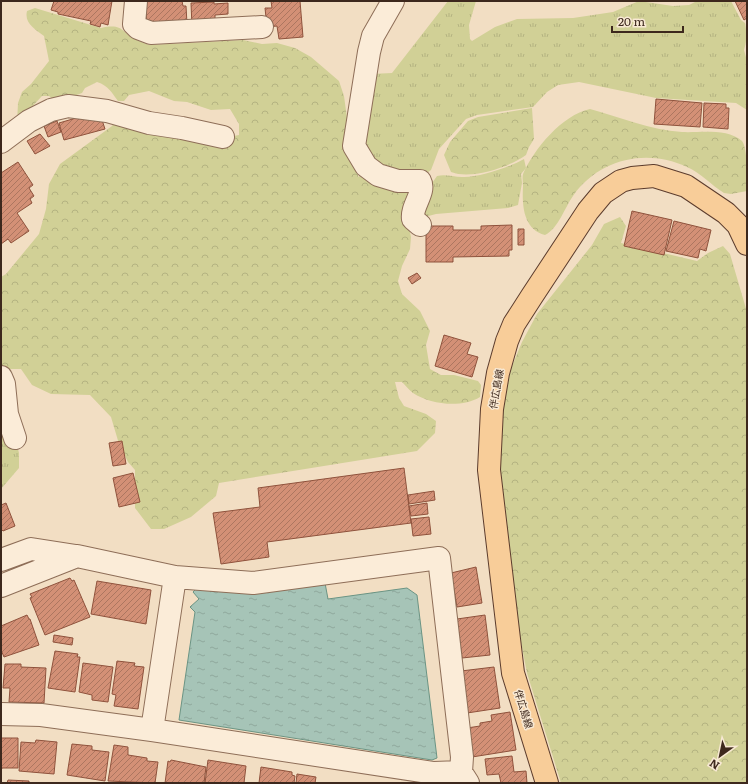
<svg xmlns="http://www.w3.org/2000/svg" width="748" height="784" font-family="Literata,'Noto Sans JP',serif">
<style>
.grass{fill:url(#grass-tufts)}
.forest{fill:url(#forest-crowns)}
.water{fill:url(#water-ripples);stroke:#6b9484}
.building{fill:url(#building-hatch);stroke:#8f523c}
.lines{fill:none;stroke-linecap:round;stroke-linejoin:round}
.minor-casing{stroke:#8e6e58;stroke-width:24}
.major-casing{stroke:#5c3c2d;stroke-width:24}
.minor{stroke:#fbecd8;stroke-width:22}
.major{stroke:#f8cd99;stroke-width:22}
.labels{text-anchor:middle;stroke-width:3;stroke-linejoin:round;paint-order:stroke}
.street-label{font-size:10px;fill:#3d281d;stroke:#f8e9d4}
</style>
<defs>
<pattern id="grass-tufts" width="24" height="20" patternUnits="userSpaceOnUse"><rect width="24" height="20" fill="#d1d096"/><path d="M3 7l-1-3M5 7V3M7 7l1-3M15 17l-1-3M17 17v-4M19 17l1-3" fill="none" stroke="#b4b381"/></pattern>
<pattern id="forest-crowns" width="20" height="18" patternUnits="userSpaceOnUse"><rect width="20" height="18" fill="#d1d096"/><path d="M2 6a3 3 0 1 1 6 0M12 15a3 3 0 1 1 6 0" fill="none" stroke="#b4b381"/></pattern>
<pattern id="water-ripples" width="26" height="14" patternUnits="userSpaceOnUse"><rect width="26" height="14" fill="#a6c4b7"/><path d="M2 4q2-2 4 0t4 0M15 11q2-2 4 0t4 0" fill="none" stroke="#90a89d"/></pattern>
<pattern id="building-hatch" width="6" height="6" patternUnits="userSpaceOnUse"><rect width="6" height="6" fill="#d39076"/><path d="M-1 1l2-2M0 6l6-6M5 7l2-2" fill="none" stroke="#ac7660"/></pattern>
</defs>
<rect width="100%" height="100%" fill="#f2dec3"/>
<path class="grass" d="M448 1H476L469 25 470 39 472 41 495 27 517 19 573 18 613 12 639 1 673 6 689 5 697 1H731L741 20 745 23C747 33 747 40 744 50L747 61V110L736 103 656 98 579 82 558 85 547 92 533 107 477 115 466 119 439 149 431 170 422 177 366 165 364 134 371 74 392 73Z
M524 159 526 168 521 174 522 183 518 205 508 208 436 214 421 218 430 186 437 176C446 174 453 177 462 177 478 178 510 167 524 159Z
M1 384 19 453V468L1 489Z"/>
<path class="forest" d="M35 8 101 28C124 23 120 32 137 40 140 42 145 43 149 45L243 40 262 44 277 43 295 48 311 57 339 81 344 96 347 118 344 144 350 161 358 169V177L362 174 412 184 408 223 411 237 410 249 402 266 398 281 402 294 420 311 430 331 426 345 430 369 441 375H454L478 381 481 385 480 397C462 408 431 405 413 393 409 390 405 385 402 382H395L399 398 404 406 426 414 436 421 435 433 417 451 219 483 216 496 191 517 164 529H151L135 508V470L128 462 119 444 111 417 90 395 51 394 32 385 21 369H8L1 365V277L6 274 39 234 46 209 49 184 60 164 112 126 115 122 228 137 239 135V124L230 109 211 110 187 102 174 101 149 91 129 95 124 101H118C111 92 109 86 97 82L85 88 82 93 57 102 49 96H42L17 123 18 103 22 92 31 84 49 61 44 36C35 29 24 23 27 11Z
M532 108 534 139 529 147 526 155C510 167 471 180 451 172L444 155 450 142 468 121 478 117Z
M590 109C620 117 650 130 682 132 700 133 727 128 742 141 748 149 747 179 747 191L731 194 724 193C711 185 701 173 687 167 646 148 599 159 573 196 565 207 558 229 545 235 523 229 522 205 523 186 523 182 522 178 523 174 534 149 562 115 590 109Z
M620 217 626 226 621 243 697 261 708 253 723 246 730 254 747 312V783H561L527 673 501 541 497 487 502 404 510 371 522 342 537 314 592 245 604 224Z"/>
<path class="water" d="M325 583 328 599 407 588 417 595 437 758 432 760 179 720 195 612 190 607 199 599 193 592 198 587Z"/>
<path class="building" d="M54 1H112L108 25 101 23 100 27 90 24 91 21 58 14V12L51 10Z
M145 1H182L183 6H186L187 24 147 26Z
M271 1H300L303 37 279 39 277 26 267 27 265 8H272Z
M735 1H747V18L744 20Z
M214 2V4L228 3V14L215 15V25L192 27 191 3Z
M656 99 702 103 700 127 654 124Z
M704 103 726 104V108H729L728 129 703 127Z
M93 113 101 117 105 129 64 140 59 123Z
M57 121 61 132 48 137 44 126Z
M40 134 50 146 35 154 27 141Z
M18 162 33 185 29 188 34 196 30 199 32 203 17 213 29 231 11 243 8 239 1 244V173Z
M632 211 672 220 664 255 624 246Z
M674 221 711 230 706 251 700 249 698 258 666 251Z
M512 225V250H509V256L453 257V262H426V226H453V230H481V226Z
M518 229H524V245H518Z
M417 273 421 278 412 284 408 278Z
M444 335 471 343 467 354 478 357 472 377 435 366Z
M122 441 126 464 113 466 109 443Z
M404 468 411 523 267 542 269 557 221 564 213 513 260 507 258 488Z
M133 473 140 502 119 507 113 478Z
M434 491 435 500 409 504 408 495Z
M6 503 15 526 3 531 1 529V505Z
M427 503 428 514 411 516 409 506Z
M429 517 431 534 413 536 411 519Z
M476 567 482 603 457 607 451 573Z
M70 578 72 581 74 580 90 617 45 635 30 598 32 597 30 594Z
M97 581 151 590 146 624 91 614Z
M27 615 29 619H30L39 645 4 657 1 650V626Z
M485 615 490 655 462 658 457 619Z
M54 635 73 638 72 645 53 642Z
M55 651 78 654 77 657H80L75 692 48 688Z
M117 661 135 663 134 666 144 667 138 709 114 706 116 695 112 694Z
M83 663 113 667 108 702 92 700V695L79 692Z
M5 664H21V667L46 668 44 703 9 702 10 688H3Z
M494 667 500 708 467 713 461 671Z
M510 712 516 750 472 757 467 728 480 726V723L492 721 491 715Z
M1 738H18V768H2L1 771Z
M36 740 57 742 54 774 19 771 21 742 35 743Z
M72 744 92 746V750L109 752 105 781 67 775Z
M114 745 128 747V755L147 758V761L158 762 155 783 108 781Z
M512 756 514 772 526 771 527 783H501L499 774 487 775 485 759Z
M171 760 206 767 204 783H165L168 761 170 762Z
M208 760 246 766 244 783H205Z
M261 767 292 772V775L295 776 294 783H259Z
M297 774 316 777 315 783H296Z
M8 780 29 781V783H7Z"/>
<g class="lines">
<g class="minor-casing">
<path id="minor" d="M136 1 134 24 138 28 151 33 262 27
M393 1 373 36 369 52 354 146 366 166 378 175 398 181H420C426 192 411 206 413 219L420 225
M1 142 29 121 51 110 68 106 107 111 149 123 182 128 223 137
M1 377 4 384 7 414 15 438
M1 560 31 549 76 556
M1 586 77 556 175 577 253 583 439 558 462 757 461 772 468 783
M1 714 41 715 152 730 434 773 461 772
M152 730 175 577"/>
</g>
<g class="major-casing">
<path id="major" d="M547 783 513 673 489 470 492 409 498 373 507 341 514 324 532 296 588 211 603 193 621 181 632 178 654 176 686 186 726 213 738 225 747 244"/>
</g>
<use href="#minor" class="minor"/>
<use href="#major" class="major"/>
</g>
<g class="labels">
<g class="street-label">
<text transform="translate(496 389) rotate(-80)" y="4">伴広島線</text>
<text transform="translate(524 709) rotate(73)" y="4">伴広島線</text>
</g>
</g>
<rect width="748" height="784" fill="none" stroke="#3d281d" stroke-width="4"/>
<g transform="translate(720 756) rotate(213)" stroke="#f8e9d4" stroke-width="3" paint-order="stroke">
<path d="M0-3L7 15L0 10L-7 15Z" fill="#3d281d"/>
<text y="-6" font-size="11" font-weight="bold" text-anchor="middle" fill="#3d281d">N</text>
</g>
<path d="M612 26v6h71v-6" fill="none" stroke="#3d281d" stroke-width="2"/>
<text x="618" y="26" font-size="12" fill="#3d281d" stroke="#f8e9d4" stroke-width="3" paint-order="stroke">20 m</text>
</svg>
